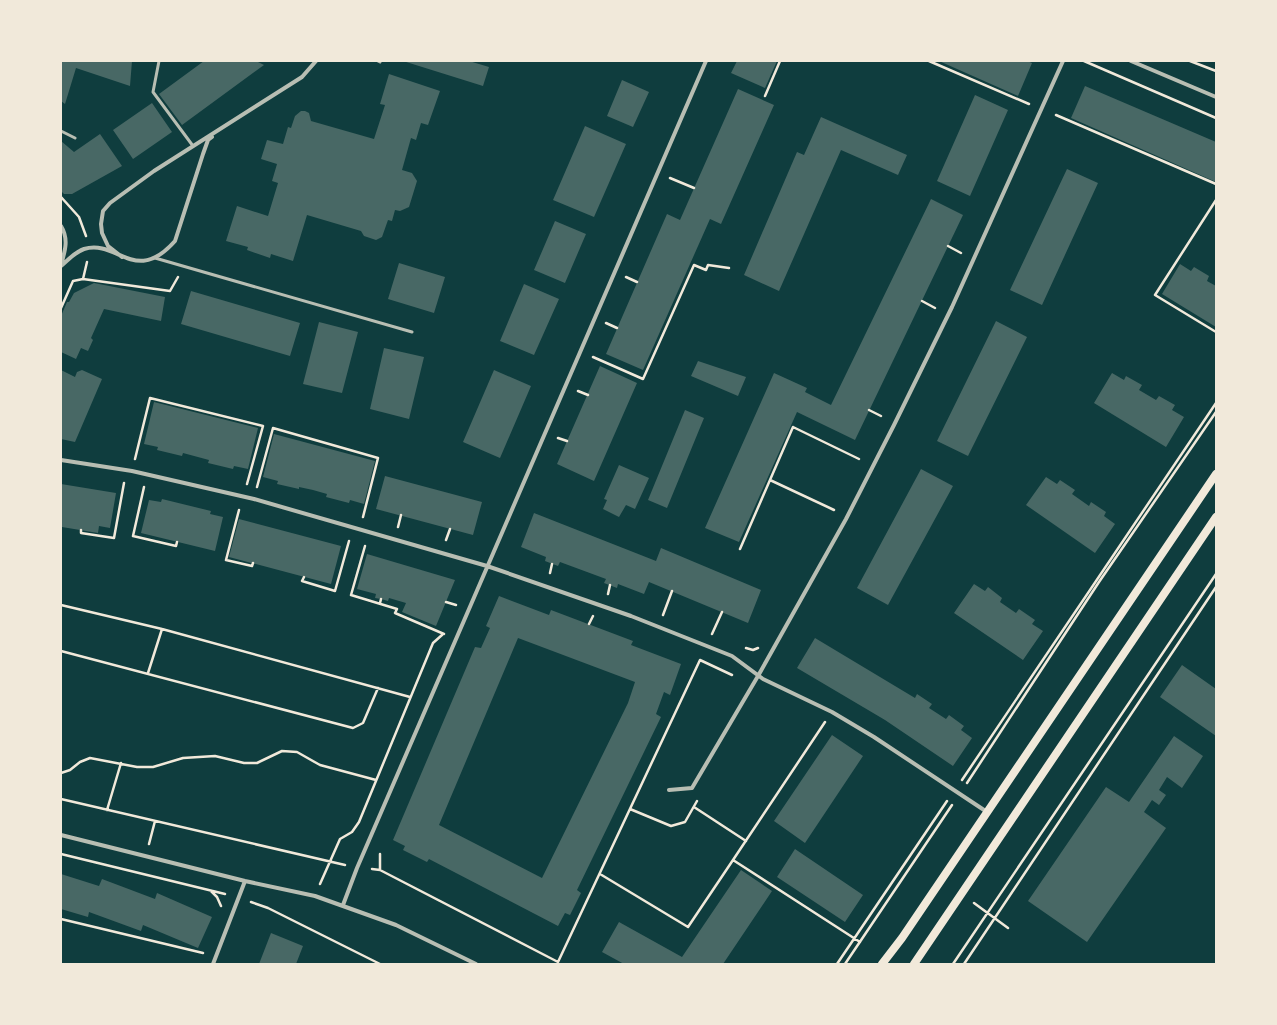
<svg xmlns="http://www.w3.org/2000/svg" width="1277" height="1025" font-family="'Archivo Narrow',sans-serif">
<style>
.building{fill:#486865;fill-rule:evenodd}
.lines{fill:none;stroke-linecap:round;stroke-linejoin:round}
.path{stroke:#f1e9da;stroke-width:2.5}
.service{stroke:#b8beb3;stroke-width:3}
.minor{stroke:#b8beb3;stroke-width:4}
.secondary{stroke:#f1e9da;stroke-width:8}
</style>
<rect width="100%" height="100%" fill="#0f3d3e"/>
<path class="building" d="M61 61H132L130 86 76 68 65 104 61 101Z
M204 61H256L264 65 182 125 159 94Z
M403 61H469L489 67 483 86Z
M737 61H777L765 88 731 73Z
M939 61H1027L1032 63 1018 96Z
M389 74 440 91 428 125 421 123 416 140 411 138 402 170 412 173 417 181 409 207 400 211 395 210 392 221 388 220 382 237 376 240 364 236 361 231 307 215 293 261 271 254 270 258 247 250 248 247 226 241 237 206 268 216 278 183 272 181 277 164 261 159 267 140 283 144 288 127 291 128 295 116 301 111H305L309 113 311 121 374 139 385 105 380 104Z
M622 80 649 92 633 127 607 116Z
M1085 86 1216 142V182L1071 118Z
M738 89 774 105 721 224 710 219 643 370 606 354 667 214 680 220Z
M975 95 1008 110 970 196 937 181Z
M152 103 172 132 133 159 113 130Z
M821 117 907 155 898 175 841 150 779 291 744 275 797 152 804 155Z
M585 126 626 144 594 217 553 200Z
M100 134 122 166 72 194H64L61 191V141L74 152Z
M1067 169 1098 183 1042 305 1010 290Z
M931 199 963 215 855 440 797 412 739 542 705 528 774 373 807 388 805 392 831 405Z
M555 221 586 234 565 283 534 270Z
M399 263 445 277 434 313 388 299Z
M1180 264 1191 271 1194 267 1209 276 1207 281 1216 286V327L1162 294Z
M94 283 165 297 161 321 104 309 91 338 93 340 88 351 81 348 76 359 61 352V316L67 302H69L74 293Z
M524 284 559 299 534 355 500 341Z
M191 291 300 323 290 356 181 324Z
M996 321 1027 337 968 456 937 441Z
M319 322 358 332 342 393 303 384Z
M384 348 424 357 409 419 370 409Z
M698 361 746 377 738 396 691 376Z
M600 366 637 383 594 481 557 464Z
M61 370 75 377 77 372 82 370 102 379 75 442 61 439Z
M494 370 531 386 500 458 463 442Z
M1112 373 1124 380 1126 376 1142 385 1139 390 1156 400 1159 396 1175 405 1172 410 1184 417 1166 447 1094 403Z
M154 402 258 428 248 469 234 466 233 469 208 463 209 460 183 453 182 456 157 450 158 447 144 444Z
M685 410 704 418 667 508 648 500Z
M274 434 375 461 364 504 350 500 349 503 326 497 327 494 313 490 299 487V489L277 484 278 481 263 477Z
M619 465 649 478 635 509 626 505 619 517 603 509 607 500 604 499Z
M921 469 953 486 888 605 857 588Z
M385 476 482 502 473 535 376 509Z
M1046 477 1057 484 1060 480 1075 490 1072 494 1089 506 1091 502 1106 512 1104 516 1115 524 1095 553 1026 505Z
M61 484 116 493 110 528 99 526 98 533 62 527Z
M162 499 211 511 210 514 223 517 215 551 141 533 149 500 161 502Z
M534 513 656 561 661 548 761 590 748 623 649 582 644 594 618 584 617 588 604 583 606 579 560 562 558 566 545 561 546 557 521 547Z
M239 519 341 546 331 584 229 557Z
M367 554 455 580 436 626 402 612 406 603 389 598 388 601 381 599 375 598 376 594 357 589Z
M974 584 985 591 988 587 1002 598 1000 602 1016 613 1019 609 1035 620 1032 624 1043 631 1023 660 954 613Z
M499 596 549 615 551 610 633 641 631 645 681 664 670 695 664 692 656 714 661 717 577 890 581 893 570 915 565 913 558 926 429 859 427 862 403 850 405 846 393 840 475 647 481 648 490 628 486 626ZM518 638 635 682 628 703 542 878 439 825Z
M815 638 915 698 917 694 932 704 929 708 946 719 949 715 964 726 961 730 972 738 953 766 885 720 797 668Z
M1182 665 1216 689V736L1160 697Z
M832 735 863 756 805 843 774 821Z
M1174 736 1203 756 1182 788 1167 777 1159 790 1166 795 1159 805 1152 800 1144 812 1166 828 1087 942 1028 901 1106 787 1129 802Z
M795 849 863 895 845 922 777 877Z
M741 870 772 891 723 964H624L602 952 619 922 682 957Z
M61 874 99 886 102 879 155 899 157 893 212 917 198 948 143 925 141 931 89 912 88 917 61 909Z
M271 933 303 946 296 964H259Z"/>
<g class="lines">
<path class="path" d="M929 61 1029 104
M1084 61 1216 118
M1190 61 1216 71
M765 96 780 61
M1056 115 1216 184
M670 178 694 188
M61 197 79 217 86 236
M1216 200 1155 295 1216 332
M948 246 961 253
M626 277 637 282
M83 279 87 262
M922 301 935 308
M61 308 73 281 83 279 170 291 178 277
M606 323 617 328
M593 357 643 379 694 265 706 270 708 265 729 268
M578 391 588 395
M869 410 881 416
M558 438 567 441
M135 459 150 398 263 426 247 484
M770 480 834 510
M144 487 133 536 176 546 177 542
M257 487 273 428 378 458 363 517
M239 510 226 560 252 566 253 563
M398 527 401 515
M81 530V533L114 538 124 483
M446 540 450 529
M365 546 351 595 397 609 395 613 444 634
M740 549 793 427 859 459
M550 573 552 564
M304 577 302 581 335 591 349 541
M608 594 610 585
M446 602 456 605
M380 603 381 599
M61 605 162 629 410 697
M663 615 672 591
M589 624 593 616
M712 634 722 612
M746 648 753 650 758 648
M61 651 353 728 363 723 378 688
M148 673 162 629
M61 773 70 770 80 762 90 758 137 767H153L183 758 215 756 244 763H257L282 751 297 752 320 765 376 780
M962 780 1216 403
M967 783 1099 582 1216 412
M61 799 345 865
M694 807 746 841
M630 809 671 826 685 822 697 801
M107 810 121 763
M149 844 155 821
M61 854 225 894
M380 854V870
M733 860 825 722
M372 869 380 870 558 962 700 660 732 675
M600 874 688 927 733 860 860 942
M320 884 340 839 352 832 359 822 433 643 442 635
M211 891 217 897 221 906
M251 902 268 908 380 964
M974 903 1008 928
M61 919 203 953
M837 964 947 801
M845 964 952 805
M953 964 1216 574
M964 964 1216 587"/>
<path class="service" d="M159 61 153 92 193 146
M378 61 380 62
M61 131 75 138
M155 258 412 332"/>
<path class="minor" d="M1131 61 1216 97
M61 226C69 239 65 251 61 265
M122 257 108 246 102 233 101 224 103 211 110 203 154 171 302 77 316 61
M61 266C68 260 75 252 84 249 118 239 135 286 175 241L203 154 208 140 212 137
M61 460 132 471 254 499 487 566 631 616 732 656 763 679 832 712 874 737 987 812
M669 790 692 788 758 676 846 519 894 425 952 307 1063 61
M61 835 245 881 315 896 396 925 476 964
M343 905 357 868 706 61
M213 964 245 881"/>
<path class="secondary" d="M882 964 902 938 1216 474
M914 964 1216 517"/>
</g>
<rect width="1277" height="1025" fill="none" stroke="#f1e9da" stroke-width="124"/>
</svg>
